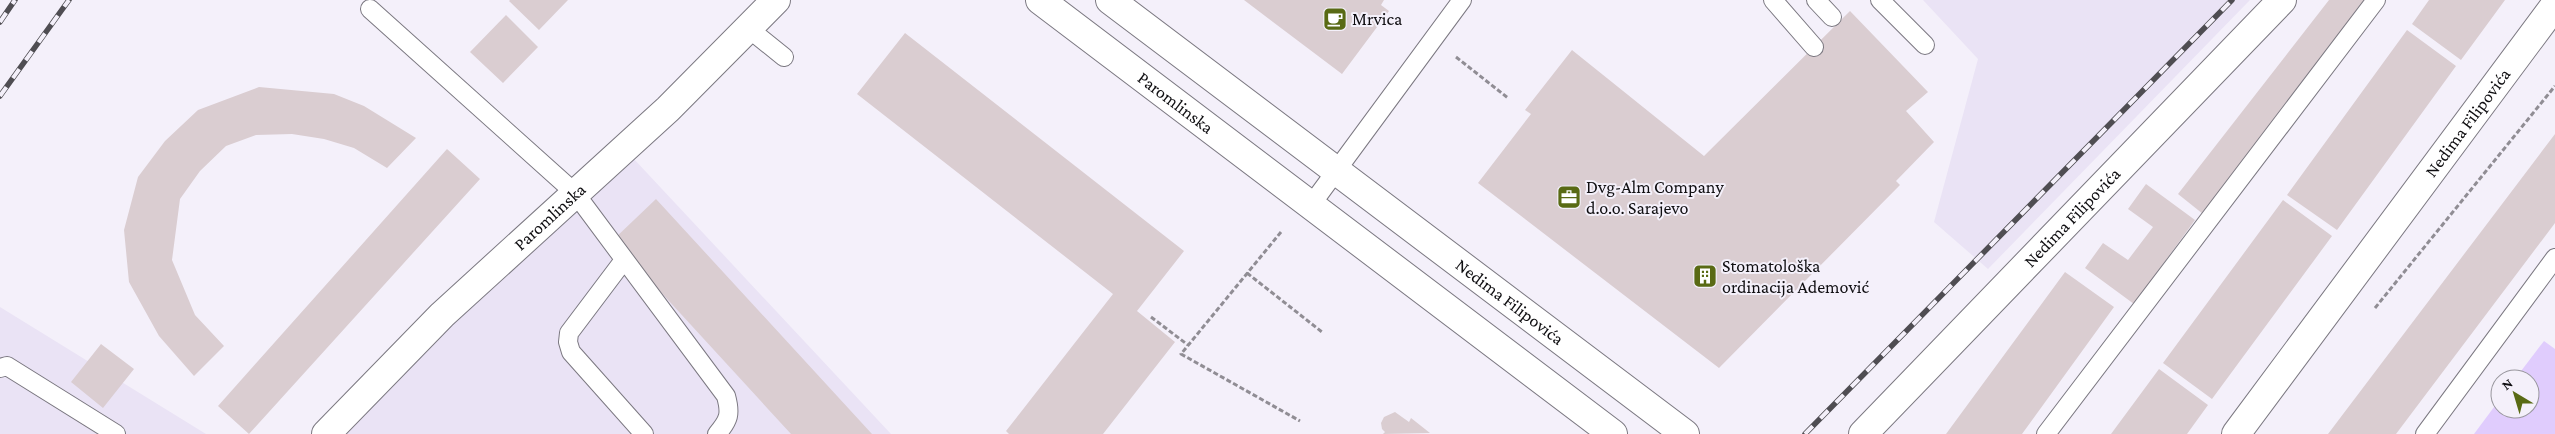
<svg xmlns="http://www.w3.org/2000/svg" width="2555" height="434" font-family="'Crimson Pro',serif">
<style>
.built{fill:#eae3f5}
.green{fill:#e0ccfd}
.building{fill:#dacdd1}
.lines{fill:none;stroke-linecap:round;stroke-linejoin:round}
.service-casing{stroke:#7b7881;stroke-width:20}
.minor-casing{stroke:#7b7881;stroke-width:30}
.path{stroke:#908d94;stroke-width:3;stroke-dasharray:5 2.5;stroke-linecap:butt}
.service{stroke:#fff;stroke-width:18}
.minor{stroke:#fff;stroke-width:28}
.rail-casing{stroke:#4f4d52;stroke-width:5.5}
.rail{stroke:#f4f0fa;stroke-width:4;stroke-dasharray:11;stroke-linecap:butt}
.labels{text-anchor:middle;stroke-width:4;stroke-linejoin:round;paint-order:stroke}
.poi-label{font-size:18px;fill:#0f0e11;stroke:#f4f0fa;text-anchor:start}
.street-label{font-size:18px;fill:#0f0e11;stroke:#f4f0fa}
</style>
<rect width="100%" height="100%" fill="#f4f0fa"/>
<path class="built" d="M1923 0H2250L1988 269 1934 222 1978 59Z
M633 158 891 434H324Z
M0 307 206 434H0Z"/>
<path class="green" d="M2544 341 2555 349V434H2474L2500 399V409H2530V379H2515Z"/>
<path class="building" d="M510 0H568L539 30 509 1Z
M1244 0H1384L1381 5 1389 11 1342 74Z
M2329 0H2367L2203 214 2178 194Z
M2429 0H2505L2461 60 2412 24Z
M1850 11 1928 92 1906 111 1934 142 1896 181 1900 185 1719 368 1478 183 1531 114 1525 110 1572 50 1704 156Z
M506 15 538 47 503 83 470 52Z
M2407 30 2456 66 2337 230 2287 195Z
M905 33 1184 251 1137 311 1175 342 1103 434H1009L1006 431 1113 294 857 94Z
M259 87 334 94 364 106 416 138 387 168 354 148 324 139 292 134 256 135 226 146 200 171 180 199 172 260 195 315 224 346 194 376 159 336 129 282 124 230 138 177 165 141 198 110Z
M2555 134V223L2396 434H2328Z
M447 149 480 179 249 434 218 406Z
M2146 184 2195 220 2134 304 2085 268 2103 243 2128 260 2153 227 2128 209Z
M656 199 872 434H791L613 240Z
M2283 200 2332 236 2212 399 2163 363Z
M2065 272 2114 307 2022 434H1946Z
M101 344 134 369 103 408 71 382Z
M2159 369 2208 405 2187 434H2111Z
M1395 412 1409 422 1411 418 1430 433 1383 434 1385 432 1382 429 1381 423 1384 417Z"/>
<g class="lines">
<g class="service-casing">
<path id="service" d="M1773 0 1814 47
M1816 0 1832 17
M1880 0 1925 45
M370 9 575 193 726 396C731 414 729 420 717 434
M748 28 784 57
M1311 205 1462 0
M624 260 569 333 568 342 571 352 644 434
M0 368 7 366 116 434
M2046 434 2376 0
M2425 434 2555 258"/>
</g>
<g class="minor-casing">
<g id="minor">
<path id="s1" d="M1040 0 1613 434"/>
<path id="s2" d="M1110 0 1685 434"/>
<path id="s3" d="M326 434 442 315 668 109 776 0"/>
<path id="s4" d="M1863 434 2282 0"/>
<path id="s5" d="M2236 434 2555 5"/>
</g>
</g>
<path class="path" d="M1456 57 1508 98
M1281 232 1181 354 1300 421
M1247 273 1322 332
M2375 308 2555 86
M1151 317 1188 345"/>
<use href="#service" class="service"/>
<use href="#minor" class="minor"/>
<g class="rail-casing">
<path id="rail" d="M0 22 15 0
M0 96 69 0
M1805 434 2232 0"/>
</g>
<use href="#rail" class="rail"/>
</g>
<defs>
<g id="cafe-square" transform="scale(1.25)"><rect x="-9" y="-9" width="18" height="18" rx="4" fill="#596a14" stroke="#f4f0fa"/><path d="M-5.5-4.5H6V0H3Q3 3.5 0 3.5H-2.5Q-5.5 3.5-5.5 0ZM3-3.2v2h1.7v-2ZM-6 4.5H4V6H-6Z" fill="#fff"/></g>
<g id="office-square" transform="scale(1.25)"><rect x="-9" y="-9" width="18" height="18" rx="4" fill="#596a14" stroke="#f4f0fa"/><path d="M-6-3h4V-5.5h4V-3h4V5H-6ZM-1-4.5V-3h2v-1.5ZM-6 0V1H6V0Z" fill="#fff"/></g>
<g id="building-square" transform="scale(1.25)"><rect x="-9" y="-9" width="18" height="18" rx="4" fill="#596a14" stroke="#f4f0fa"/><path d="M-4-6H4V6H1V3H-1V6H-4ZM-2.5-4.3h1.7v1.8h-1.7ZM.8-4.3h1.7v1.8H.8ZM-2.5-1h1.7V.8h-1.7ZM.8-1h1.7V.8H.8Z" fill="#fff"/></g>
</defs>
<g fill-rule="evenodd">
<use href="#cafe-square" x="1335" y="19"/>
<use href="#office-square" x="1569" y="197"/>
<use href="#building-square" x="1705" y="276"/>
</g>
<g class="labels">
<g class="poi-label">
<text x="1352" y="25">Mrvica</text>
<text x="1586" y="193">Dvg-Alm Company<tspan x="1586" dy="21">d.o.o. Sarajevo</tspan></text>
<text x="1722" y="272">Stomatološka<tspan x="1722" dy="21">ordinacija Ademović</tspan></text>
</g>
<g class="street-label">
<text dy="6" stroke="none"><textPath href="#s1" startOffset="170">Paromlinska</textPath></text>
<text dy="6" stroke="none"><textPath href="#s5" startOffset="388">Nedima Filipovića</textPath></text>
<text dy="6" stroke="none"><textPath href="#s3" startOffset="312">Paromlinska</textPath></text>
<text dy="6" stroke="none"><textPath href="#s4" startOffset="301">Nedima Filipovića</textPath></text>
<text dy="6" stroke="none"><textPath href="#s2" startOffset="501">Nedima Filipovića</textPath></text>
</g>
</g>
<g transform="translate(2515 394) rotate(322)"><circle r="24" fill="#f4f0fa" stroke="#98969d"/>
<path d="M0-4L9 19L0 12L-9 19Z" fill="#596a14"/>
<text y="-8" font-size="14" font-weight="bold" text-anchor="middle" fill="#0f0e11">N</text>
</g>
</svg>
